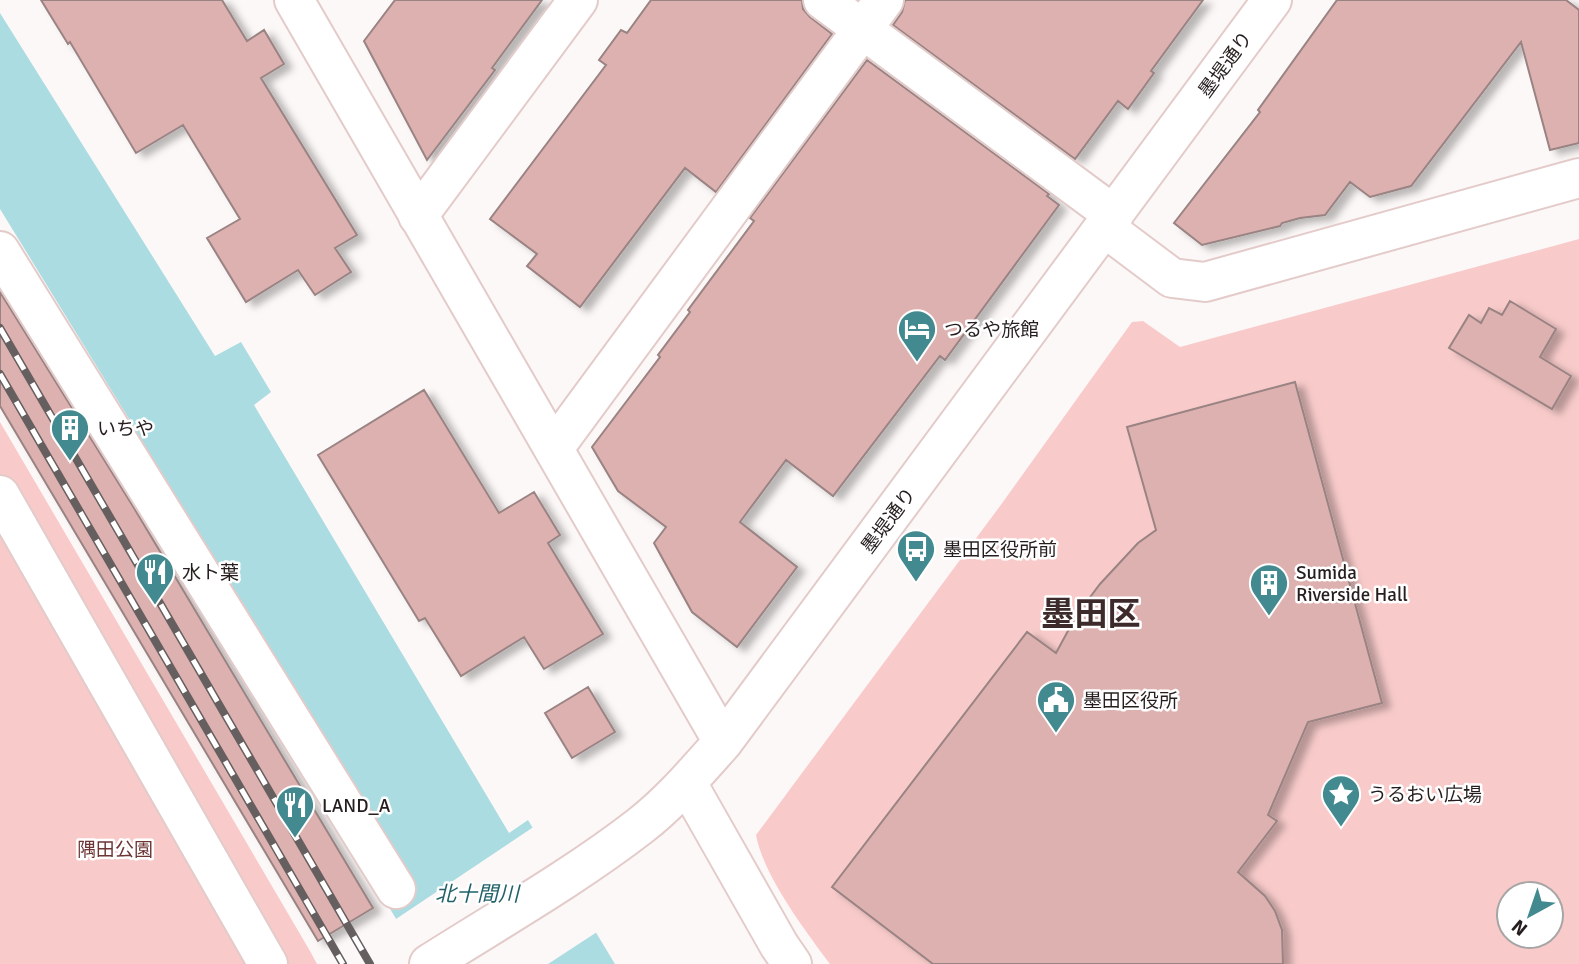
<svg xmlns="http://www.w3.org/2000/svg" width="1579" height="964" font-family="Signika,'Noto Sans JP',sans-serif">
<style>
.green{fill:#f8cbca;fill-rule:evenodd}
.water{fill:#abdce1}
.pier{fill:#fdf8f8}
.building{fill:#ddb1af;stroke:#998383;stroke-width:2;filter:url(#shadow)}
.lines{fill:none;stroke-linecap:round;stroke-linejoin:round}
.street-casing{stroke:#e3cbca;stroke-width:42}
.secondary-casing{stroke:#e3cbca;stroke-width:42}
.street{stroke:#fff;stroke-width:38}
.secondary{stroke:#fff;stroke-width:38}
.rail-casing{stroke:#665f5f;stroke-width:8}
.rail{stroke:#fff;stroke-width:5;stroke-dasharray:16;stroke-linecap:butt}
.labels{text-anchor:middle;stroke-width:5;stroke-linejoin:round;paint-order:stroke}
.street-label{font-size:19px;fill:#261e1e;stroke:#fff}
.poi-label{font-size:19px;fill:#261e1e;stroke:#fff;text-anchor:start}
.park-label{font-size:19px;fill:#6e3535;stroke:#fff}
.water-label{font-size:21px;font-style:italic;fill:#216268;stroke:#fff}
.town-label{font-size:33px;font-weight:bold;fill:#3d2b2b;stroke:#fff}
</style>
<defs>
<filter id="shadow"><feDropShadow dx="8" dy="4.5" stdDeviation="3.5" flood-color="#0004"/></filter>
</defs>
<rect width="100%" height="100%" fill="#fdf8f8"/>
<path class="green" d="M1579 239V964H830C805 930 764 877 756 835L1000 506 1132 322 1143 321 1180 347ZM1509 894H1551V936H1509Z
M0 422 310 951 317 964H0Z"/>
<path class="water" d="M0 13 215 356 241 342 271 392 254 405 509 833 528 820 615 964H423L386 902 408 886 126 414 0 209Z"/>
<path class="pier" d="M535 826 597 932 548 964H419L393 921Z"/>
<path class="building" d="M41 0H222L247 41 264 30 284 64 261 78 357 235 335 248 351 272 315 295 298 270 246 302 207 238 240 219 183 125 136 153 70 42 68 44Z
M395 0H542L492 68 495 70 427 160 364 41Z
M651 0H802L803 9 810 17 832 34 716 192 685 168 580 307 527 266 537 254 490 219 606 65 599 60 621 30 627 33Z
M905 0H1203L1151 71 1154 73 1128 109 1118 101 1075 159 893 25 902 12Z
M1337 0H1566L1579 10V143L1550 150 1521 42 1411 186 1370 197 1350 182 1325 215 1300 218 1282 223 1280 226 1202 245 1174 223 1260 112 1258 110Z
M867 60 1049 194 1047 196 1059 205 945 360 940 356 833 496 786 460 740 522 797 567 737 647 692 612 654 543 666 527 618 491 592 447 660 357 658 355 690 312 688 310 754 221 750 218Z
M0 292 134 508 373 908 318 941 0 406Z
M1510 301 1556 329 1540 357 1571 376 1552 409 1449 348 1469 315 1481 323 1489 308 1502 315Z
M1295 382 1382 703 1308 722 1268 815 1277 821 1238 872 1265 896 1275 911 1282 930 1283 964H933L832 887 1027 632 1056 653 1076 616 1100 584 1138 543 1156 530 1127 427Z
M424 390 499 513 534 492 560 535 548 543 603 634 544 669 524 637 461 676 425 618 419 621 318 455Z
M588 687 615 732 572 758 545 713Z"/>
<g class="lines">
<g class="street-casing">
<path id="street" d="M823 0 1114 215
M418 216 578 0
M1104 227 1172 278 1205 282 1579 178
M0 251 396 889
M554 448 884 0
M0 495 268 964"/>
</g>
<g class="secondary-casing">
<path id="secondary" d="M294 0 723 742
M687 783 779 945 792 964
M429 964C500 919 574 877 640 826 671 802 697 771 723 742L1272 0"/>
</g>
<use href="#street" class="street"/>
<use href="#secondary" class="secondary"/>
<g class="rail-casing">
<path id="rail" d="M0 328 370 964
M0 374 343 964"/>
</g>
<use href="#rail" class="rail"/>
</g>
<defs>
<g id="hotel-pin" transform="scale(2.0125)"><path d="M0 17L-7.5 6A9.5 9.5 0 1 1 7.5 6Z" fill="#428a90" stroke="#fff"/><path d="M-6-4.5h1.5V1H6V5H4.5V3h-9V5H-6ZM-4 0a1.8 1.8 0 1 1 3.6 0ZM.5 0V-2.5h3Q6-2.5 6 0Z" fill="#fff"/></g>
<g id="building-pin" transform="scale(2.0125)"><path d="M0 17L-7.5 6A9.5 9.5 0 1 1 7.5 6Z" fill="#428a90" stroke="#fff"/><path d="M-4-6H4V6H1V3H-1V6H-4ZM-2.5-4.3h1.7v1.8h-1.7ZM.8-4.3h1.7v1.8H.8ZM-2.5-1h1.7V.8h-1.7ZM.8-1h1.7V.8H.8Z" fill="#fff"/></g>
<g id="bus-pin" transform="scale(2.0125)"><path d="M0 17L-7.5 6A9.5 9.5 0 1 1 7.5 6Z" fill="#428a90" stroke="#fff"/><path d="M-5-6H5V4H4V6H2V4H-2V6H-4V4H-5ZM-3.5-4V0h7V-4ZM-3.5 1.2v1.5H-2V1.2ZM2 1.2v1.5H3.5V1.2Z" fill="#fff"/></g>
<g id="restaurant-pin" transform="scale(2.0125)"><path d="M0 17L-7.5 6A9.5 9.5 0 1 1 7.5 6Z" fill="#428a90" stroke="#fff"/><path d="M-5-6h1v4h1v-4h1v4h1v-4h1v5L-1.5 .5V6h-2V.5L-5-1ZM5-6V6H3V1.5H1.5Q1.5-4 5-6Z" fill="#fff"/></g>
<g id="civic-pin" transform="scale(2.0125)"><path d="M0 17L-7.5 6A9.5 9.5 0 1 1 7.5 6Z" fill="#428a90" stroke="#fff"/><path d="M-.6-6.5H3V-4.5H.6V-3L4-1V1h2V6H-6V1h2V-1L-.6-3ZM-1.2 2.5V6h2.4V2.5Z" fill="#fff"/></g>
<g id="sight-pin" transform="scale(2.0125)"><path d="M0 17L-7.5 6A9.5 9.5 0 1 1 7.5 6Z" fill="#428a90" stroke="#fff"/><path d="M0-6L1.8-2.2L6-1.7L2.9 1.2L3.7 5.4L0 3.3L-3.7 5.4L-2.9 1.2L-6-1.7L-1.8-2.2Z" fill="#fff"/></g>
</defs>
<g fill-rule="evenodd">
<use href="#hotel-pin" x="917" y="329"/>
<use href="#building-pin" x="70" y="428"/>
<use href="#bus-pin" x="916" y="549"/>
<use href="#restaurant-pin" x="155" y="572"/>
<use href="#building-pin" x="1269" y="583"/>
<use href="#civic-pin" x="1056" y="700"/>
<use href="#sight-pin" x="1341" y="794"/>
<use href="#restaurant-pin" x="295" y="805"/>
</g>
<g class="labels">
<g class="street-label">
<text transform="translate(1225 64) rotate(-54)" y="7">墨堤通り</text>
<text transform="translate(888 520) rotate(-53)" y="7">墨堤通り</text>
</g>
<g class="poi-label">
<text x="944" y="336">つるや旅館</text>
<text x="97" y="435">いちや</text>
<text x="943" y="556">墨田区役所前</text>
<text x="182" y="579">水ト葉</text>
<text x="1296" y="579">Sumida<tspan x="1296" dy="22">Riverside Hall</tspan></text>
<text x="1083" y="707">墨田区役所</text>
<text x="1368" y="801">うるおい広場</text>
<text x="322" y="812">LAND_A</text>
</g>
<g class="park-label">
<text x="115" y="856">隅田公園</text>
</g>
<g class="water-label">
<text x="477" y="901">北十間川</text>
</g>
<g class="town-label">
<text x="1091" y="625">墨田区</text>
</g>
</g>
<g transform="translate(1530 915) rotate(220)"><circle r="33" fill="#ffffff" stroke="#a8a5a5" stroke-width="2"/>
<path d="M0-5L12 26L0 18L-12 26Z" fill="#428a90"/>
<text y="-10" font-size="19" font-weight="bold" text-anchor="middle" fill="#261e1e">N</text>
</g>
</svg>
